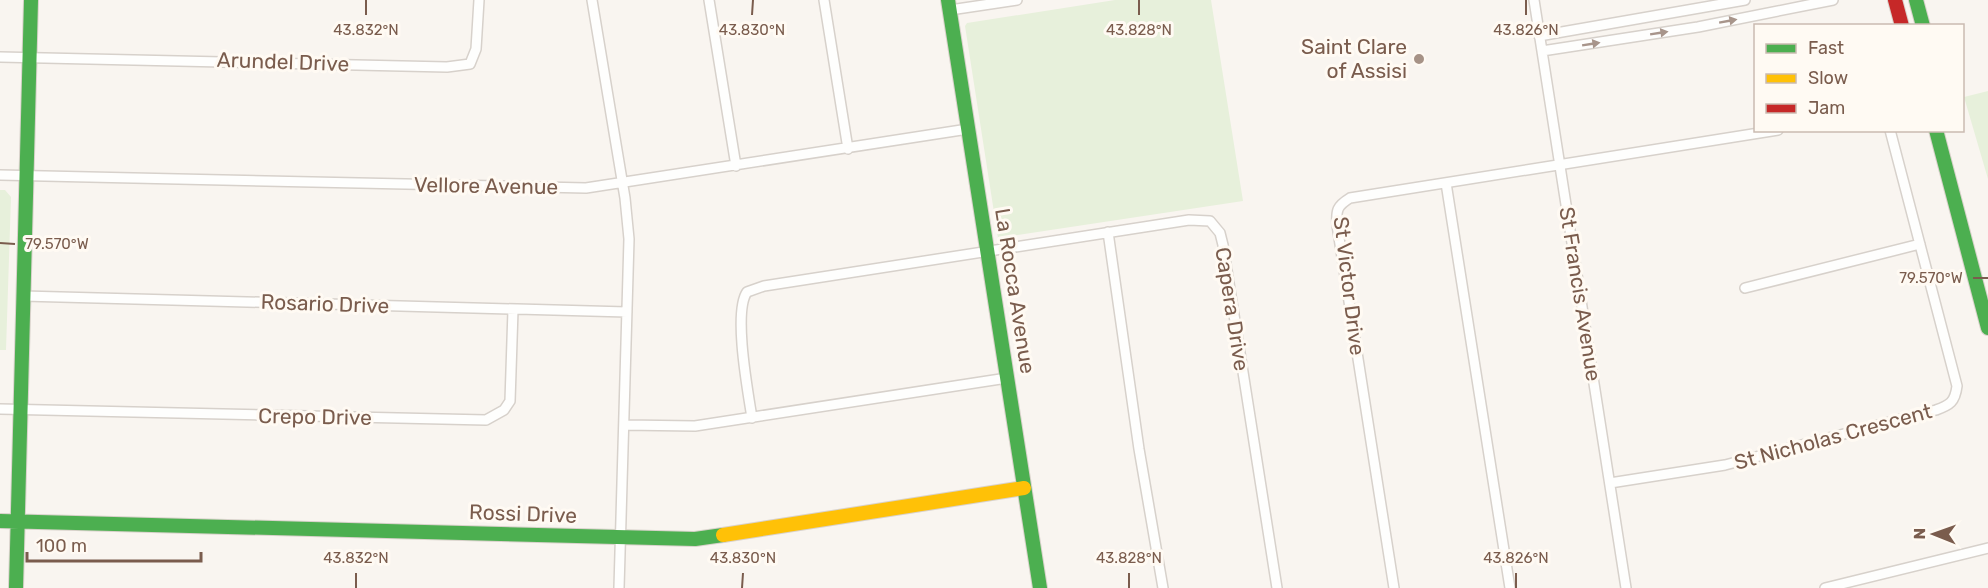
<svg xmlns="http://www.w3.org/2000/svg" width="1988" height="588" font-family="Rubik,sans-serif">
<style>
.green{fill:#e7f0db}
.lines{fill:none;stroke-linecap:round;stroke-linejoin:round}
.street-casing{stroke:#d7d1cb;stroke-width:12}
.fast-casing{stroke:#d9d2cb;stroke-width:16}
.slow-casing{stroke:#d9d2cb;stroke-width:16}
.jam-casing{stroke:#d9d2cb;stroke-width:16}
.street{stroke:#fefefd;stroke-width:9}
.fast{stroke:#4caf50;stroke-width:14}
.slow{stroke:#ffc107;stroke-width:14}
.jam{stroke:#c62828;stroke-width:14}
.oneway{fill:#a8958b}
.ticks{fill:none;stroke:#7a5c4d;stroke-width:2}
.poi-dot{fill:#a69286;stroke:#fffaf3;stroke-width:2}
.labels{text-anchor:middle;stroke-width:6;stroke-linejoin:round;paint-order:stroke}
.poi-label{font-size:21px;fill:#7a5c4d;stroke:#fffaf3;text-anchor:end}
.street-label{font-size:21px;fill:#7a5c4d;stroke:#fffaf3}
.ticks-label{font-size:15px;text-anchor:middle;fill:#7a5c4d;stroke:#fffaf3;stroke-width:6;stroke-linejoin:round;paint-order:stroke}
</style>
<rect width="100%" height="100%" fill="#f9f5f0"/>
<path class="green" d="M1115 0H1211L1243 201 998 238 965 26 967 23Z
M1988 91V179L1964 97Z
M0 190H5L11 197 6 350H0Z"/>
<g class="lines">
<g class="street-casing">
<path id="street" d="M592 0 625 198 629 239 619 588
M709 0 736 166
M824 0 848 149
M1534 0 1626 588
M950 10 1017 0
M1539 36 1745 0
M1542 51 1698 27 1833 0
M0 57 447 67 470 64 476 49 479 0
M0 175 586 188 968 129
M1446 183 1510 588
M1108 232 1139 449 1163 588
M1745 288 1920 244
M23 296 627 312
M0 409 486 420 504 410 510 401 513 310
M752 418C748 392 733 312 747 292L764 286 1189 220 1210 221 1220 233 1223 245 1277 588
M624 425 695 426 1007 378
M1610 483 1725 465 1936 410C1950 405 1955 402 1957 386L1890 130
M1394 588 1337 225C1336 210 1337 206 1350 198L1778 130
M1825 588 1988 548"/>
</g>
<g class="fast-casing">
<path id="fast" d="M948 0 1040 588
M1916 0 1923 26
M1936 130 1988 328
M0 521 695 539 723 535
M16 588 31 0"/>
</g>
<g class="slow-casing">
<path id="slow" d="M723 535 1024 488"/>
</g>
<g class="jam-casing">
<path id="jam" d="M1895 0 1902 26"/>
</g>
<use href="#street" class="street"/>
<use href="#fast" class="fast"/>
<use href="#slow" class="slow"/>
<use href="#jam" class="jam"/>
</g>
<defs><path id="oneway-solid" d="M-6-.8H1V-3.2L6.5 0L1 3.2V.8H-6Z" transform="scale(1.5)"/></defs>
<g class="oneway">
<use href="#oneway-solid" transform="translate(1728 21) rotate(-10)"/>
<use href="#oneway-solid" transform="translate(1659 33) rotate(-9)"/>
<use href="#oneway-solid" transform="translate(1591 44) rotate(-9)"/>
</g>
<path class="ticks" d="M366 15V0M752 15 753 0M1139 15V0M1526 15V0M0 243 15 244M1973 278H1988M356 588V573M742 588 743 573M1129 588V573M1516 588V573"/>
<circle class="poi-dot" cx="1419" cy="59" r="6"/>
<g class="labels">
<g class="poi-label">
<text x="1407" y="54">Saint Clare<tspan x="1407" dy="24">of Assisi</tspan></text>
</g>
<g class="street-label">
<text transform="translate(283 62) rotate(2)" y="7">Arundel Drive</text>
<text transform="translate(486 186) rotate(1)" y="7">Vellore Avenue</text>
<text transform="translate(1349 286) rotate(83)" y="7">St Victor Drive</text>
<text transform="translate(1015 291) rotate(81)" y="7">La Rocca Avenue</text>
<text transform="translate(1580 294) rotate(81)" y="7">St Francis Avenue</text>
<text transform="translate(325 304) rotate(2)" y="7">Rosario Drive</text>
<text transform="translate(1232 309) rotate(81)" y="7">Capera Drive</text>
<text transform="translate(315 417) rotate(1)" y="7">Crepo Drive</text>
<text transform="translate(1833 437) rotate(-15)" y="7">St Nicholas Crescent</text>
<text transform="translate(523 514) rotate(2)" y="7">Rossi Drive</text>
</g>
</g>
<g class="ticks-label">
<text x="366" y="35">43.832°N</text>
<text x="752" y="35">43.830°N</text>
<text x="1139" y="35">43.828°N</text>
<text x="1526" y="35">43.826°N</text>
<text x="57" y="249">79.570°W</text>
<text x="1931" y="283">79.570°W</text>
<text x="356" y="563">43.832°N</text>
<text x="743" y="563">43.830°N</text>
<text x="1129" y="563">43.828°N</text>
<text x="1516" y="563">43.826°N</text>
</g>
<rect x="1754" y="24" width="210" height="108" fill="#fffaf3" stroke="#cabbb1" stroke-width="1.5"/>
<rect x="1766" y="44" width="30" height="9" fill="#4caf50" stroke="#cabbb1" stroke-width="1.5"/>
<text x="1808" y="54" font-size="18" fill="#7a5c4d">Fast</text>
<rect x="1766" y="74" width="30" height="9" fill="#ffc107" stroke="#cabbb1" stroke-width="1.5"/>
<text x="1808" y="84" font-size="18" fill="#7a5c4d">Slow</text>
<rect x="1766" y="104" width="30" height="9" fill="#c62828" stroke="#cabbb1" stroke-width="1.5"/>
<text x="1808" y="114" font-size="18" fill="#7a5c4d">Jam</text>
<g transform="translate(1934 534) rotate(271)" stroke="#fffaf3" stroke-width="4.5" paint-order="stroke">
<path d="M0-4.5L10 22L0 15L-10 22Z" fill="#7a5c4d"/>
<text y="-9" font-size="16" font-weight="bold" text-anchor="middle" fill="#7a5c4d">N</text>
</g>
<path d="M27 552v9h174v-9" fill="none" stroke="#7a5c4d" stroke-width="3"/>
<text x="36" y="552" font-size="18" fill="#7a5c4d" stroke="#fffaf3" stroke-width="4.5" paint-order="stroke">100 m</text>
</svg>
